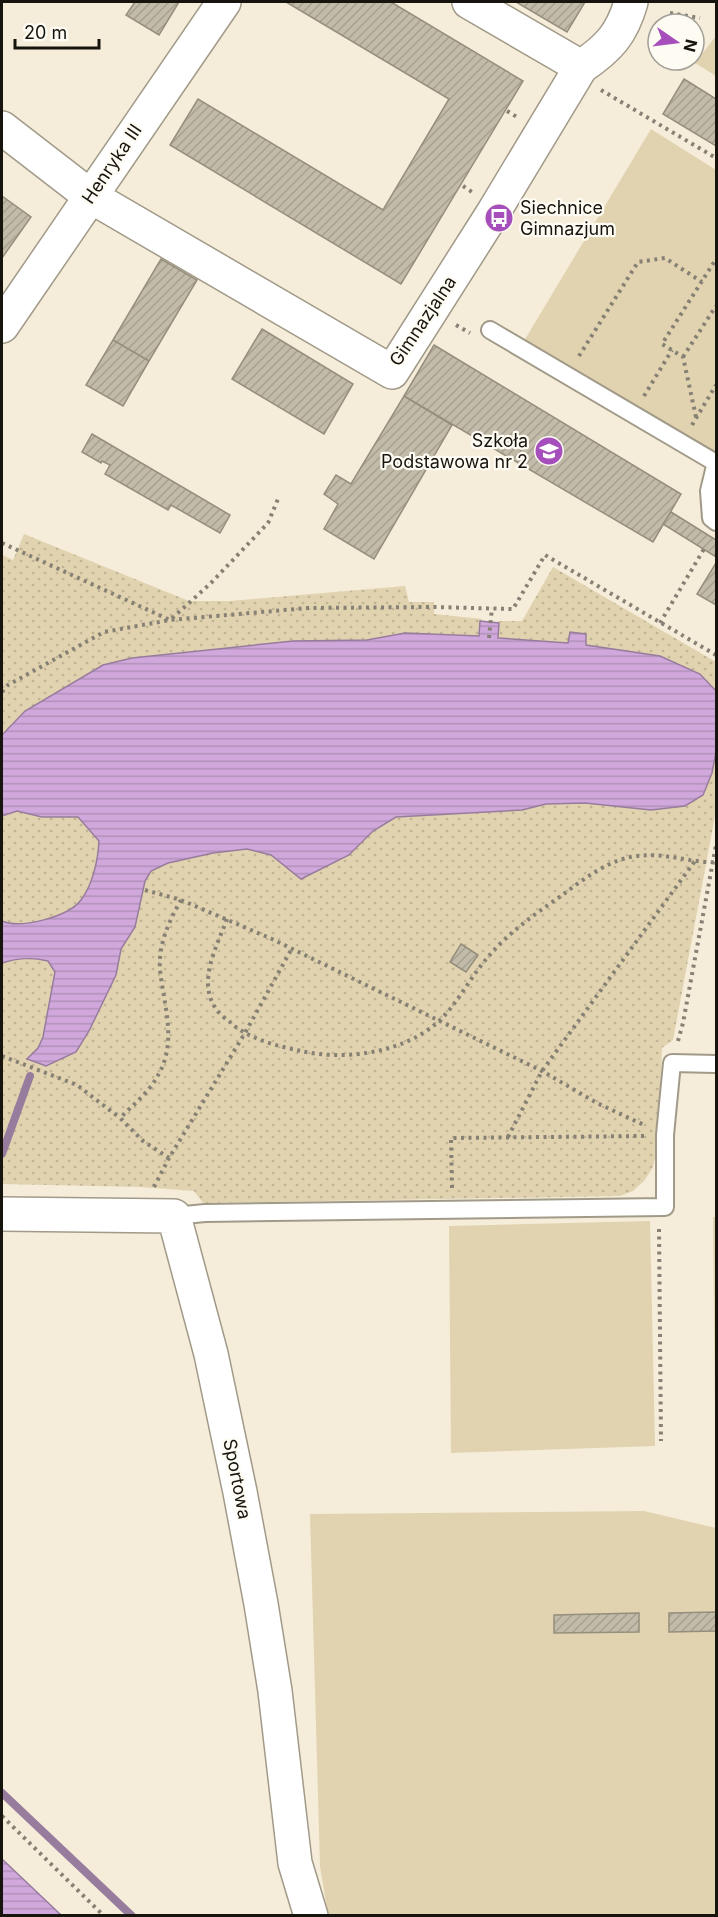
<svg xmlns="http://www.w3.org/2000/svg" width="718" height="1917" font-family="Inter,sans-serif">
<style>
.grass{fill:#e1d3af}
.park{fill:url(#park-dots)}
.water{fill:url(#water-rules);stroke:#987c9d;stroke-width:1.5}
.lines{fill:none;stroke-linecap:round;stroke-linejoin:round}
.stream{stroke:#987c9d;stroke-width:8}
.building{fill:url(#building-hatch);stroke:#958e7c;stroke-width:1.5}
.service-casing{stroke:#a19a88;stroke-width:20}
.minor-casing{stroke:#a19a88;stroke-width:36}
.path{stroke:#868174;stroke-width:4;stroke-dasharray:3 4.5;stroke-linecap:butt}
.service{stroke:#fff;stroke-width:16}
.minor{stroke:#fff;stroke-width:33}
.labels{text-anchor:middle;stroke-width:4.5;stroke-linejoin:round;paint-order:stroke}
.street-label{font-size:18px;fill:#16140d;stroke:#fefbf3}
.poi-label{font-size:18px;fill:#16140d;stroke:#fefbf3;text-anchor:start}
</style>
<defs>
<pattern id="park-dots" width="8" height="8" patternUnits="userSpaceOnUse" patternTransform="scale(1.5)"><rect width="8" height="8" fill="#e1d3af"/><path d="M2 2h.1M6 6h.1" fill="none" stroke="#c0b495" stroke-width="1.8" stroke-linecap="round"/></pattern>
<pattern id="water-rules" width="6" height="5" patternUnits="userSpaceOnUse" patternTransform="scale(1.5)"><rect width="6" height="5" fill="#d0a8db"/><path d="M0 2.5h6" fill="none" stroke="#b290bb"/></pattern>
<pattern id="building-hatch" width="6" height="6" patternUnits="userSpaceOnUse" patternTransform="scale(1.5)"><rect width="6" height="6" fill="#c2bba9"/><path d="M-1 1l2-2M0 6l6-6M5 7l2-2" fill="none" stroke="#a6a090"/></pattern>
</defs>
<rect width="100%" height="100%" fill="#f5edda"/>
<path class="grass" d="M716 36V76L695 63Z
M651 129 716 170V461L524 341Z
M713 1217H716V1514Z
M650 1221 655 1446 451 1453 449 1226Z
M644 1511 716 1528V1915H328L320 1866 310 1514Z"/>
<path class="park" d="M24 534 189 601H230L405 586 409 602H434V614L482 619 481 637 496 638 498 621H522L553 567 716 662V811L673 1040 662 1048 657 1149 653 1167 644 1181 633 1191 620 1196 203 1203 194 1191 141 1187 2 1184V555L13 560Z"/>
<path class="water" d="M480 621 499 623 498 638 568 643 570 632 586 634V645L660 656 700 674 716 691V752L712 773 703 795 685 806 651 810 585 803 546 804 522 810 396 817 373 831 349 855 301 879 271 855 247 849 213 853 168 863 151 871 145 881 135 927 121 949 116 975 89 1031 76 1052 46 1066 27 1059 38 1048 43 1037 55 972 48 961C31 957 18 958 2 963V921C21 929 68 917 81 900 93 884 98 860 99 841L78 817H42L17 811 2 816V735L25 711 103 665 132 658 293 641 367 640 405 633 479 636Z
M2 1859 61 1915H2Z"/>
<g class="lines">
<path class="stream" d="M2 1154 30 1076
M2 1793 132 1916"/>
</g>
<path class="building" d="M135 2H179L159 35 126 15Z
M286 2H391L523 81 401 284 170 145 198 99 383 210 449 99Z
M516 2H585L567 32Z
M684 79 716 99V146L663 114Z
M2 196 31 217 2 258Z
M161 259 197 280 149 361 113 340Z
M262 329 353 384 324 434 232 379Z
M113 340 149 361 123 406 86 385Z
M434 345 681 494 653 542 404 396Z
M404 396 452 425 374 559 324 529 338 504 324 494 336 475 351 484Z
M92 434 230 515 220 533 171 505 168 510 105 474 110 465 102 461 101 463 82 452Z
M671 512 716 540V557L663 524Z
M716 563V605L697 594Z
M461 944 478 955 466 972 450 962Z
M716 1612V1631L669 1632V1613Z
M639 1613V1632L554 1633V1615Z"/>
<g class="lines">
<g class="service-casing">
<path id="service" d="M490 330 716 463
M716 462 709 491 711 518 716 522
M174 1216 205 1213 665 1207V1135L672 1063 716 1064"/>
</g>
<g class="minor-casing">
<path id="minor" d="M469 2 581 67
M2 128 90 196 392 372 493 213 581 67C609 48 622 34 631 2
M2 326 224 2
M2 1214 174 1216 211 1354 240 1492 261 1604 275 1691 295 1863 311 1916"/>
</g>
<path class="path" d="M670 13 700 18
M601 90 716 158
M507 111 517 117
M463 186 472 192
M456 325 470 333
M579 356 638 262 665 258 702 282
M683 357 716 306
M644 396 672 350
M696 417 683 357 662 344 716 259
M692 425 716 385
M2 543 170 620 210 584 268 523 278 499
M660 623 704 549
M489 638 492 608
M2 692 8 685 104 632 170 620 308 608 434 607 513 609 545 555 716 655
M145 890 181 900 272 939 542 1071 597 1103 644 1125
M181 900C169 921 158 945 160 970 164 1007 178 1043 157 1077 149 1092 132 1106 120 1118L143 1141 169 1158 245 1033 291 950
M227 919C217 946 196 983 217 1010 220 1015 226 1019 230 1022 248 1039 277 1046 301 1051 345 1061 403 1053 438 1022 456 1006 471 976 488 957 508 933 535 914 561 896 576 885 592 872 610 864 637 851 661 855 690 860 698 861 708 863 716 862
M678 1041 683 1023 716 845
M2 1056 77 1085 120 1118
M508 1137 542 1071 695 861
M154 1187 169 1158
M452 1188 451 1138 645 1136
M659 1229 661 1441
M2 1816 104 1916"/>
<use href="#service" class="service"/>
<use href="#minor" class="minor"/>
</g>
<defs>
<g id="bus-disc" transform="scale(1.5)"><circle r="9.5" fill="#a64fbc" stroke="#fefbf3"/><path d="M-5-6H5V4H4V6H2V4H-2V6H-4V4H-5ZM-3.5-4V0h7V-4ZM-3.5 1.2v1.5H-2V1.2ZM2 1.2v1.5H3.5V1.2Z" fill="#fff"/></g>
<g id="school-disc" transform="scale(1.5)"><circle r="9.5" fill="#a64fbc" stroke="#fefbf3"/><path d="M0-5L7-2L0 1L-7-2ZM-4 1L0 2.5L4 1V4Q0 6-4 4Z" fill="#fff"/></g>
</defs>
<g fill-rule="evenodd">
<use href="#bus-disc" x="499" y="218"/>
<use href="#school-disc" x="549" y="451"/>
</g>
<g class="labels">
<g class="street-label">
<text transform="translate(112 164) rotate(-56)" y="6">Henryka III</text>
<text transform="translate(423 321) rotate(-56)" y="6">Gimnazjalna</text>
<text transform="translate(237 1479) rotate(79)" y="6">Sportowa</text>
</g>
<g class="poi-label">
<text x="520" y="214">Siechnice<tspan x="520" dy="21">Gimnazjum</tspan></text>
<text x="528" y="447" text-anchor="end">Szkoła<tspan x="528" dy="21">Podstawowa nr 2</tspan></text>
</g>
</g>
<rect width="718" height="1917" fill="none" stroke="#16140d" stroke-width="6"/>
<g transform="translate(676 42) rotate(104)"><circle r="28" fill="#fefbf3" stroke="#a19f97" stroke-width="1.5"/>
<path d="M0-4.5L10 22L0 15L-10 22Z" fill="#a64fbc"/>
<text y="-9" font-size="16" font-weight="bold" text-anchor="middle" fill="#16140d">N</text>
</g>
<path d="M15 39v9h84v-9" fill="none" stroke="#16140d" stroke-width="3"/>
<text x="24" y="39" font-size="18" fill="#16140d" stroke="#fefbf3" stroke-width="4.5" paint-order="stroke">20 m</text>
</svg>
